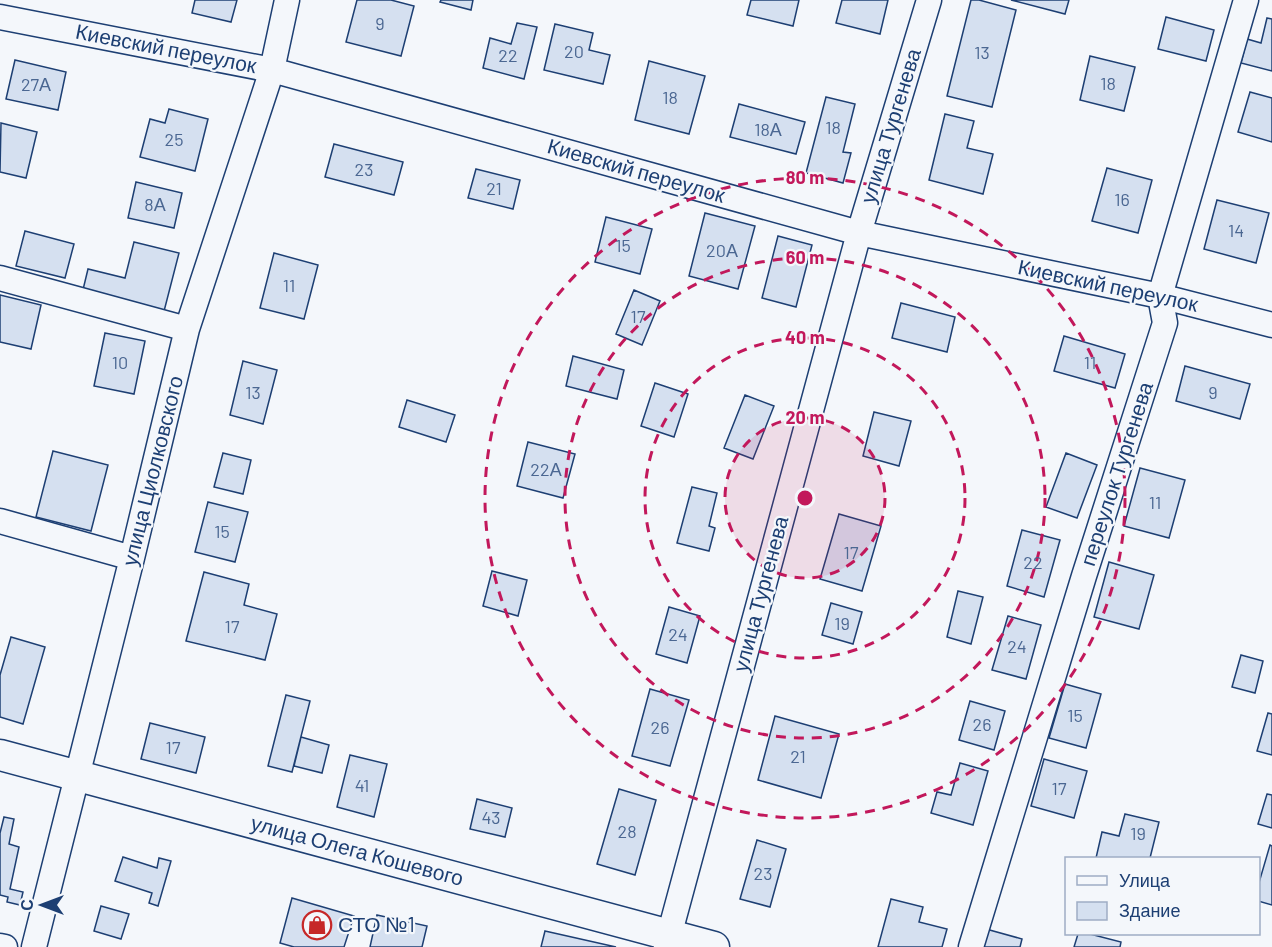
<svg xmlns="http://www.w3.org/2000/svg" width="1272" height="947" font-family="Barlow,sans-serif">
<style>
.building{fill:#d5e0f0;stroke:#1d3f73;stroke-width:1.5}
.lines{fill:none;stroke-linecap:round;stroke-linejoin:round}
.minor-casing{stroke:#1d3f73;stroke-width:27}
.tertiary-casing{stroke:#1d3f73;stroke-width:33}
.minor{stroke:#f4f7fb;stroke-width:24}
.tertiary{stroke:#f4f7fb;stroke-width:30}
.ring{fill:none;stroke:#c2185b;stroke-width:3;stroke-dasharray:10 8}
.labels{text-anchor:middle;stroke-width:4.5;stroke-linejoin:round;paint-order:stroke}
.number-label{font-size:18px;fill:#4b6792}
.street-label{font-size:21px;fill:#1d3f73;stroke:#f4f7fb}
.poi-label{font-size:21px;fill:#1d3f73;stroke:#f4f7fb;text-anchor:start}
.centre{fill:#c2185b;stroke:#f4f7fb;stroke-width:3}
.ring-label{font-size:18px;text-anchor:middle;font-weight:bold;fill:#c2185b;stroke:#f4f7fb;stroke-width:4.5;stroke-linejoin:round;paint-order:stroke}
</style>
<rect width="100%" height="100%" fill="#f4f7fb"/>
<path class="building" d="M195 0H237L231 22 192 13Z
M357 0H391L414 6 401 56 346 42Z
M441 0H473L471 10 440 2Z
M751 0H799L793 26 747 15Z
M842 0H888L880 34 836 23Z
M971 0H979L1016 10 992 107 947 96Z
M1011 0H1069L1065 14Z
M1166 17 1214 30 1206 61 1158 49Z
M1267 18 1272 19V71L1241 63 1247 39 1261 43Z
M517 23 537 27 524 79 483 68 490 38 511 44Z
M555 24 593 33 589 50 610 55 603 84 544 70Z
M1090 56 1135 67 1124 111 1080 100Z
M15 60 66 72 58 110 6 99Z
M649 61 705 76 689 134 635 120Z
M1250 92 1272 98V142L1238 132Z
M826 97 855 104 843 152 851 153 843 183 806 173Z
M739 104 805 122 796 154 730 137Z
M169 109 208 119 195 171 140 157 150 119 165 123Z
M945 114 974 121 967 148 993 154 983 194 929 180Z
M1 123 37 132 26 178 0 172Z
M334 144 403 162 394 195 325 177Z
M1107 168 1152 180 1138 233 1092 221Z
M476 169 520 180 513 209 468 198Z
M136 182 182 193 174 228 128 218Z
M1217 200 1269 213 1256 263 1204 249Z
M705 213 755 226 738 289 689 276Z
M606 217 652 229 640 274 595 262Z
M25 231 74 244 65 278 16 266Z
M778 236 812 245 796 307 762 298Z
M134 242 179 253 162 319 81 298 88 269 125 278Z
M274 253 318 265 304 319 260 308Z
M634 290 660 301 642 345 616 334Z
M0 295 41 305 31 349 0 342Z
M901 303 955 317 947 352 892 338Z
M105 333 145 341 134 394 94 386Z
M1064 336 1125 354 1115 388 1054 371Z
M573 356 624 370 617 399 566 386Z
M243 361 277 370 263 424 230 415Z
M1185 366 1250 384 1240 419 1176 401Z
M655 383 688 394 674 437 641 426Z
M745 395 774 406 753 459 724 448Z
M407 400 455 415 446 442 399 427Z
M874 412 911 421 899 466 863 456Z
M528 442 575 454 563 498 517 486Z
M53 451 108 465 91 531 36 517Z
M223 453 251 460 243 494 214 487Z
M1066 453 1097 465 1077 518 1046 507Z
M1140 468 1185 480 1169 538 1124 526Z
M692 487 717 493 709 526 715 528 709 551 677 543Z
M208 502 248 512 235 562 195 552Z
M839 514 881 526 862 591 820 579Z
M1022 530 1060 540 1044 597 1007 586Z
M1109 562 1154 575 1139 629 1094 617Z
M492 571 527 580 518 616 483 606Z
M204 572 249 584 244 605 277 614 265 660 186 641Z
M958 591 983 597 971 644 947 637Z
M831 603 862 612 853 644 822 635Z
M669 607 700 616 687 663 656 654Z
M1008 616 1041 625 1026 679 992 670Z
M11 637 45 647 23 724 0 717V675Z
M1241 655 1263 661 1255 693 1232 687Z
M1065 684 1101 694 1086 748 1049 738Z
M650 689 689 700 670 766 632 756Z
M286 695 310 701 292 772 268 766Z
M970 701 1005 711 994 750 959 740Z
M1268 713 1272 714V755L1257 751Z
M775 716 839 734 821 798 758 780Z
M150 723 205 737 196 773 141 759Z
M301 737 329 745 322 773 294 766Z
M350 755 387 764 374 817 337 807Z
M1044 759 1087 771 1074 818 1031 806Z
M960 763 988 771 973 825 931 813 937 792 951 795Z
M619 789 656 800 635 875 597 864Z
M1267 794 1272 795V828L1258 824Z
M477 799 512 808 505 837 470 829Z
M1125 814 1159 822 1150 858H1096L1102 832 1119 836Z
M4 817 14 819 9 844 19 847 10 889 23 892 20 905 7 902 8 897 0 895V833Z
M757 840 786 849 770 907 740 899Z
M1270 845 1272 846V905L1258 901V886Z
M123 857 157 868 159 858 171 861 158 906 149 903 152 893 115 881Z
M292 898 354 916 344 947H294L280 943Z
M891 899 923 907 919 922 947 929 942 947H878Z
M101 906 129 914 121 939 94 931Z
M377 915 427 926 422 947H370Z
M986 929 1022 939 1020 947H981Z
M545 931 616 947H541Z
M1078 934H1090L1121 942 1120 947H1074Z"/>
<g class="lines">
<g class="minor-casing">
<path id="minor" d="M0 17 272 70 859 233 1160 296 1272 325
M0 278 187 329
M0 521 132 558
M0 946 5 947
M34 947 132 558 187 329 272 70 287 0
M666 947 859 233 929 0
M971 947 1084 576 1165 323 1160 296 1246 0"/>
</g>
<g class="tertiary-casing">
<path id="tertiary" d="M0 755 714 947"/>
</g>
<use href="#minor" class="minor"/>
<use href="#tertiary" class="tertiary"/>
</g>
<circle cx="805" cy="498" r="80" fill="#c2185b" fill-opacity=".12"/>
<g class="ring">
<circle cx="805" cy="498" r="80"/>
<circle cx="805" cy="498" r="160"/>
<circle cx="805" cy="498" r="240"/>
<circle cx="805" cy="498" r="320"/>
</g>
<defs>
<g id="shop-ring" transform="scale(1.5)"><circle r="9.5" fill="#f4f7fb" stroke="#c62828" stroke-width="1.5"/><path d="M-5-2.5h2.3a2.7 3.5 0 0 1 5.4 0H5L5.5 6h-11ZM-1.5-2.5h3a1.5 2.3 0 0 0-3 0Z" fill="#c62828"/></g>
</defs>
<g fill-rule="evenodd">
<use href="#shop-ring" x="317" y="925"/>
</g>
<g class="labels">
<g class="number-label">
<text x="380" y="30">9</text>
<text x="574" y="58">20</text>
<text x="982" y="59">13</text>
<text x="508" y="62">22</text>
<text x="1108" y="90">18</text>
<text x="36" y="91">27А</text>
<text x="670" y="104">18</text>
<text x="833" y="134">18</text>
<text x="768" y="136">18А</text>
<text x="174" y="146">25</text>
<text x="364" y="176">23</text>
<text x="494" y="195">21</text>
<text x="1122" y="206">16</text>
<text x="155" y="211">8А</text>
<text x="1236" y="237">14</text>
<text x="623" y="252">15</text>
<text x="722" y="257">20А</text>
<text x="289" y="292">11</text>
<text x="638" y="323">17</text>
<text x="120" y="369">10</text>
<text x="1090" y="369">11</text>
<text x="253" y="399">13</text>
<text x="1213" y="399">9</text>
<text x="546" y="476">22А</text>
<text x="1155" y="509">11</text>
<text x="222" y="538">15</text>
<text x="851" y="559">17</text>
<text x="1033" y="569">22</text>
<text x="842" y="630">19</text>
<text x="232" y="633">17</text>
<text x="678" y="641">24</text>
<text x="1017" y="653">24</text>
<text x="1075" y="722">15</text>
<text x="982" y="731">26</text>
<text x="660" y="734">26</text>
<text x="173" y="754">17</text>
<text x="798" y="763">21</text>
<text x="362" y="792">41</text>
<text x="1059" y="795">17</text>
<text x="491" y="824">43</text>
<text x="627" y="838">28</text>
<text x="1138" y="840">19</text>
<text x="763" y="880">23</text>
</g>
<g class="street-label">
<text transform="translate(166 49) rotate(11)" y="7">Киевский переулок</text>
<text transform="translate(891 126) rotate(-73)" y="7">улица Тургенева</text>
<text transform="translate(636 171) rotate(16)" y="7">Киевский переулок</text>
<text transform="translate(1108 286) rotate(12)" y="7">Киевский переулок</text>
<text transform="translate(153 471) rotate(-76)" y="7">улица Циолковского</text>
<text transform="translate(1117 474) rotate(-72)" y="7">переулок Тургенева</text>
<text transform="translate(761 594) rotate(-75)" y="7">улица Тургенева</text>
<text transform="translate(357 851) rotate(15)" y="7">улица Олега Кошевого</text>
</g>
<g class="poi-label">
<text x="338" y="932">СТО №1</text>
</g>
</g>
<circle cx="805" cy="498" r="9" class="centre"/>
<g class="ring-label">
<text x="805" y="184">80 m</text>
<text x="805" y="264">60 m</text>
<text x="805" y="344">40 m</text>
<text x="805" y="424">20 m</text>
</g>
<rect x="1065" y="857" width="195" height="78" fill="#f4f7fb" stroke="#9eadc5" stroke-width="1.5"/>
<rect x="1077" y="876" width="30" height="9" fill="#f4f7fb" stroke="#9eadc5" stroke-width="1.5"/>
<text x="1119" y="887" font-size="18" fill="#1d3f73">Улица</text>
<rect x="1077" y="902" width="30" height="18" fill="#d5e0f0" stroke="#9eadc5" stroke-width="1.5"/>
<text x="1119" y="917" font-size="18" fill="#1d3f73">Здание</text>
<g transform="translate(42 905) rotate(270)" stroke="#f4f7fb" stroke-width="4.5" paint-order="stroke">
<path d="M0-4.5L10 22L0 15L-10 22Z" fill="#1d3f73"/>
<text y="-9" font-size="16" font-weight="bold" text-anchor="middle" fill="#1d3f73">С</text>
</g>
</svg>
